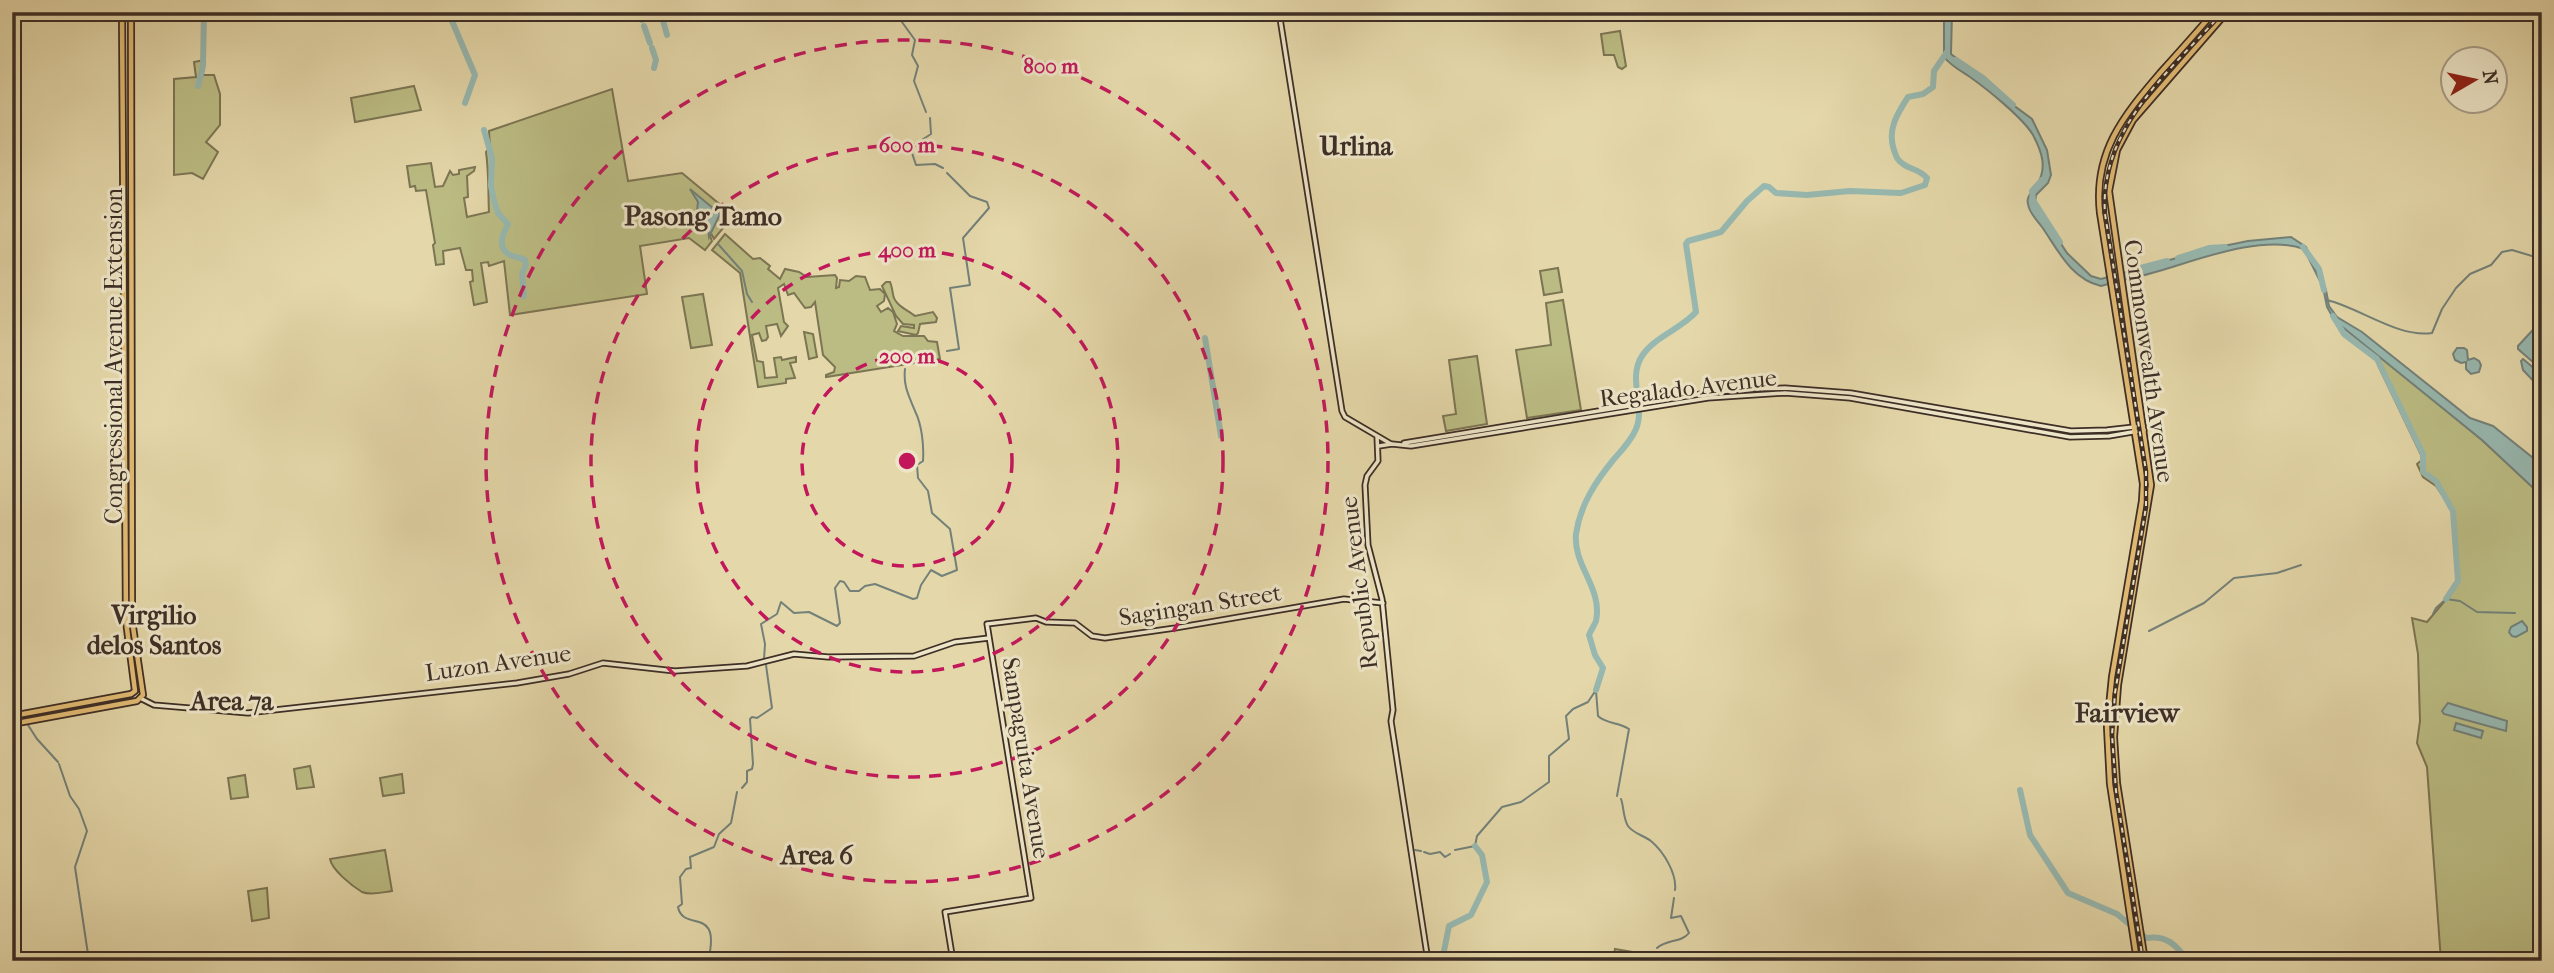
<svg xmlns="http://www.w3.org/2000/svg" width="2554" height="973" font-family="'IM FELL French Canon',serif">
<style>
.green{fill:#bbbc83;stroke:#7c7554;stroke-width:2}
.water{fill:#97b8b0;stroke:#738179;stroke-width:2}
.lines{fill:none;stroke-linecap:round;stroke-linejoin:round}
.stream{stroke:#738179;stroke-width:2}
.river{stroke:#97b8b0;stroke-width:6}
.secondary-casing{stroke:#3d2e26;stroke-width:7}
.primary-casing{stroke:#3d2e26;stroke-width:8}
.secondary{stroke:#ede5c7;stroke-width:3.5}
.primary{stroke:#e2bc74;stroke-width:4.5}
.rail-casing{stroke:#3d2e26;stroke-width:4.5}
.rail{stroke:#ede5c7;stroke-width:2;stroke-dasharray:5;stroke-linecap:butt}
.ring{fill:none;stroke:#c2185b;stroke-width:3.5;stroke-dasharray:12 9}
.labels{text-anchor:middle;stroke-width:6;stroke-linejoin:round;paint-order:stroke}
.street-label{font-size:24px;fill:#3d2e26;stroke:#ede5c7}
.neighbourhood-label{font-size:26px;font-weight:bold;fill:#3d2e26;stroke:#ede5c7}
.quarter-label{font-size:28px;font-weight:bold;fill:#3d2e26;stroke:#ede5c7}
.centre{fill:#c2185b;stroke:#ede5c7;stroke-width:3.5}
.ring-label{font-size:21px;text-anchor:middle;font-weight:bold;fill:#c2185b;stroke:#ede5c7;stroke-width:6;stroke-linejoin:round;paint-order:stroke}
</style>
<rect width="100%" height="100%" fill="#e4d7a9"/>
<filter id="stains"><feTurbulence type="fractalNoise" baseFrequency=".00286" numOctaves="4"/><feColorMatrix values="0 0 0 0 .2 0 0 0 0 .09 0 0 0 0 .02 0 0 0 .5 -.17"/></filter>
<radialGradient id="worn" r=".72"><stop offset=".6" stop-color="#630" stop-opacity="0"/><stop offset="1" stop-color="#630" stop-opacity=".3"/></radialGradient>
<path class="green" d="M1620 31 1626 66 1622 69 1618 67 1614 55H1604L1601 34Z
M204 60 203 75H214L220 94V125L206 142 218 152 203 179 192 173 174 175V79L196 77 194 62Z
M414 86 421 110 355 122 351 98Z
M612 89 628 181 682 173 729 212 724 218 728 221H724L721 225 724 227 714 239 712 235 710 236 712 241 705 250 689 238 640 246 647 294 510 315 504 261 489 266 488 262 481 263 487 302 474 305 470 282 473 281 472 270H466L460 248 443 251 444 264 436 265 433 245 435 243 426 190 416 191 415 186 410 187 407 166 431 163 435 187 443 186 450 171 453 175 459 174V170L475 167 474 171 467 176 468 197 464 198 467 217 489 212C488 192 489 173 486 152L490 147 489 131Z
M725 234 753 259 760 258 770 266 768 269 780 279 785 269 799 272 807 277 835 275 837 278 836 288 839 287 840 280 849 281 856 276 865 277 870 290 880 289 885 294 884 301 877 306 881 312 888 308 893 312 897 324 894 331 903 336H924L928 341 937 342 940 359 826 377V375L834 372 835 367 823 355 815 302 811 307 805 308 794 293 788 295 784 284 778 288 784 322 788 326 781 336 777 324 766 326 768 337 766 340 762 341 759 333 752 335 757 361 763 362 765 378 777 377 774 358 781 357 782 360 796 357V362L790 363 795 378 786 379V383L758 387 740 273 712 250Z
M1558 268 1562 292 1544 295 1540 271Z
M886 282H890C892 286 892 290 893 294 894 305 908 310 915 316L933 312 937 318 936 322 920 324 918 333 916 335 898 331 901 326 914 328V325L903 324 896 316 882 286Z
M703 294 712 345 691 348 682 297Z
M1563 300 1581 410 1527 418 1516 350 1551 345 1546 303Z
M804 332 813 334 817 357 809 359Z
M2379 355 2482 440 2542 496V961H2441L2427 767 2417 743 2420 721 2418 654 2412 618 2427 622 2449 596 2458 581 2453 511 2436 486 2423 477 2417 464 2423 459 2378 365Z
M1477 356 1487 424 1446 431 1443 416 1456 414 1449 360Z
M310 766 314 787 297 789 294 769Z
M402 774 404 793 383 796 380 778Z
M245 775 248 797 231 799 228 778Z
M385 850 392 891C383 892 371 896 362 892 352 886 332 870 330 859Z
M267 888 269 918 252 921 248 891Z
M1615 949 1650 955 1637 961H1613Z
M142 954 143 961H98V956L103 959Z"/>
<path class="water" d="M1944 12H1952L1951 54 1984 79 2001 96 2032 119 2047 150 2051 175 2048 183 2036 195 2035 203 2067 253 2091 276 2101 279 2209 249 2248 241 2291 237 2306 247 2326 290 2329 306 2337 317 2362 332 2470 418 2493 426 2542 465V496L2482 440 2335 321 2327 307 2323 287 2304 249C2263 234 2200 259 2159 271 2140 277 2120 280 2101 286 2071 279 2058 250 2042 227 2037 220 2029 213 2028 204 2026 196 2032 193 2036 186 2048 169 2042 152 2033 135 2023 118 1987 89 1970 77 1961 71 1951 66 1944 57Z
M690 189 720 214 709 237 708 226 703 227 696 219 698 202Z
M2542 320V370L2518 349V346Z
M2457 348H2464L2467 350 2468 360 2474 358 2479 361 2481 365 2479 372 2471 374 2466 369V362L2461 363 2455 360 2453 354Z
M2523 359 2542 375V390L2523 370 2521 361Z
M2522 621 2527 627V631L2516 637 2512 636 2509 632 2511 627Z
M2448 703 2507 721 2506 731 2444 714 2442 711Z
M2456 723 2483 731 2481 738 2454 730Z"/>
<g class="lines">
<path class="stream" d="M902 12 899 18 915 40 912 55 918 66 914 81 926 112
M930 118 931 134 914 145 912 153 916 165 935 164 943 168
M947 173 970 196 987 202 989 208 963 238 970 285 950 288 959 349 947 351
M718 244 742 271 747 294 752 302
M2327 300C2360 308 2398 338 2432 333L2442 309 2456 288 2470 274 2491 265 2502 252 2512 250 2542 259
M2433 614 2436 608 2446 599 2460 601 2477 612 2515 613
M2149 631 2204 603 2234 578 2277 573 2301 565
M764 659 765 644 761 624 777 614 781 602 794 613 809 612 837 626 840 623 835 588 840 581 844 582 850 591H859L865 586 875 584 913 599 917 598 921 585 931 570 942 576 957 570 950 529 932 513 928 491 918 478 917 465 923 461C924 446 922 425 915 411 909 396 903 386 905 369
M1596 691 1598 716C1606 724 1619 722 1629 729L1617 796
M12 708 13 710
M28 725 37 739 58 762
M59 764 70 796 79 809 87 831 75 867 89 961
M742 788 747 782V771L752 769 753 764 750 719 752 717 757 718 772 708 766 665
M1621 799C1624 807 1623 818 1628 826 1634 834 1643 835 1651 841 1664 852 1677 874 1675 890
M1415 850 1421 851
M1455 850 1475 846 1477 836 1502 807 1521 802 1549 782V756L1569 739 1566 716 1573 709 1588 702 1596 690
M1424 852 1430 854 1440 852 1445 857 1450 854
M1657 948C1667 939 1681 943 1689 933L1681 916 1671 918 1674 898
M708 961C722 904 683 933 678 907L682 904 680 877 686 869 691 868 690 857 714 847 719 834 731 823 737 792
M1650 961 1653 957"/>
<path class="river" d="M453 12 452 21 475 75 465 103
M639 12 642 20
M654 12 662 17 667 35
M644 26 650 43
M652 48 656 60 654 68
M1956 60 1983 78 2013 105
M198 86 203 66 204 12
M484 130 492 158 491 186 494 201 498 213 508 224C504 232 497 245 507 253 511 257 520 257 525 260L526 265 522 273 524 296
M2042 180 2032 191 2033 200 2060 242
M2303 247 2319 269 2324 290
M2178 258 2209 248 2225 247
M2137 269 2167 261
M2333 316 2344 334 2377 359 2423 454V472L2436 481 2453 511 2458 581 2446 599
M1205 338 1221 436
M1596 690 1603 668 1595 655 1589 635C1591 630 1594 626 1596 621 1603 588 1573 566 1576 534 1580 505 1596 481 1614 459 1622 450 1631 441 1636 429 1646 405 1627 379 1642 356 1654 337 1681 329 1696 312L1686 244 1688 241 1721 232 1747 201 1764 186 1769 187 1776 193 1807 195 1850 191 1901 193 1925 185 1927 178C1919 169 1911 170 1903 164 1897 160 1896 156 1894 150 1887 130 1897 114 1908 97L1923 94 1933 87 1934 71 1947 52
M2020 790 2030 835 2068 893 2117 914 2146 938C2167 935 2176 945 2188 961
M1442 961 1449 926 1471 915 1487 882 1482 855 1475 846"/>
<g class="secondary-casing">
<path id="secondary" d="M1279 12 1342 411 1345 417 1391 444
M1377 436 1378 461 1367 476 1365 485 1368 545 1382 599 1393 710 1391 721 1428 961
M1404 443 1701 394 1746 389 1785 388 1851 393 2071 431 2107 430 2143 426
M1379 446 1392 444 1411 446 1708 398 1785 393 1850 398 2070 437 2109 436 2144 430
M142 699 154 705 248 713 517 683 569 674 603 663 675 671 747 666 794 654 828 657 914 656 955 642 989 638
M953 961 945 912 1031 898 987 624 1036 618 1046 622 1075 623 1092 636 1105 638 1175 628 1344 599 1383 603"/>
</g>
<g class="primary-casing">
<path id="primary" d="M12 716 131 694 135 691 126 621 122 12
M12 724 137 701 143 695 132 620 131 12
M2137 961 2110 784 2107 727 2112 677 2142 501 2143 484 2100 213C2093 153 2123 116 2160 73 2178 53 2196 33 2214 12
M2145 961 2117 783 2114 737 2118 685 2151 485 2109 191 2117 150 2133 120 2227 12"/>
</g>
<use href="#secondary" class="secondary"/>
<use href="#primary" class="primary"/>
<g class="rail-casing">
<path id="rail" d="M2143 961 2116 791 2112 735 2115 693 2146 507V471L2105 214C2099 128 2170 71 2223 12"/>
</g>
<use href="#rail" class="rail"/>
</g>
<g class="ring">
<circle cx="907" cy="461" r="105"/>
<circle cx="907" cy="461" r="211"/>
<circle cx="907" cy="461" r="316"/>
<circle cx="907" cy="461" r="421"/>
</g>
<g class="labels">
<g class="street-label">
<text transform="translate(114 356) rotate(-90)" y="8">Congressional Avenue Extension</text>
<text transform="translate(2149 361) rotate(82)" y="8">Commonwealth Avenue</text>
<text transform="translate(1688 388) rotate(-7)" y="8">Regalado Avenue</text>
<text transform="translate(1359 583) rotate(-97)" y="8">Republic Avenue</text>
<text transform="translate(1200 605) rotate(-9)" y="8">Sagingan Street</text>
<text transform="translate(498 663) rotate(-8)" y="8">Luzon Avenue</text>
<text transform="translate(1026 758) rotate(81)" y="8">Sampaguita Avenue</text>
</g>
<g class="neighbourhood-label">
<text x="1356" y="155">Urlina</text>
<text x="154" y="624">Virgilio<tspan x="154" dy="30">delos Santos</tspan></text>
<text x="232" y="710">Area 7a</text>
<text x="817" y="864">Area 6</text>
</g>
<g class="quarter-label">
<text x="703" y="225">Pasong Tamo</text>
<text x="2127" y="722">Fairview</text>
</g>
</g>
<circle cx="907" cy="461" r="10" class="centre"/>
<g class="ring-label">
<text x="1051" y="73">800 m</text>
<text x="907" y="152">600 m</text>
<text x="907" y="257">400 m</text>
<text x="907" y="363">200 m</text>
</g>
<rect width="2554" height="973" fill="none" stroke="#e4d7a9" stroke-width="42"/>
<rect x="14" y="14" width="2526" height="945" fill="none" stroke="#3d2e26" stroke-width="3.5"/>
<rect x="21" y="21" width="2512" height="931" fill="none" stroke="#3d2e26" stroke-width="2"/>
<g transform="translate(2474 80) rotate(81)"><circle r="33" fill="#ede5c7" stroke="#a79c87" stroke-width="2"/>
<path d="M0-5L12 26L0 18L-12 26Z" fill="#8f2418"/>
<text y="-10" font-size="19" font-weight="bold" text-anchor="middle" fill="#3d2e26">N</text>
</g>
<rect width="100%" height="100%" filter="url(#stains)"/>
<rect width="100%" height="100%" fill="url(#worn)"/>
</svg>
